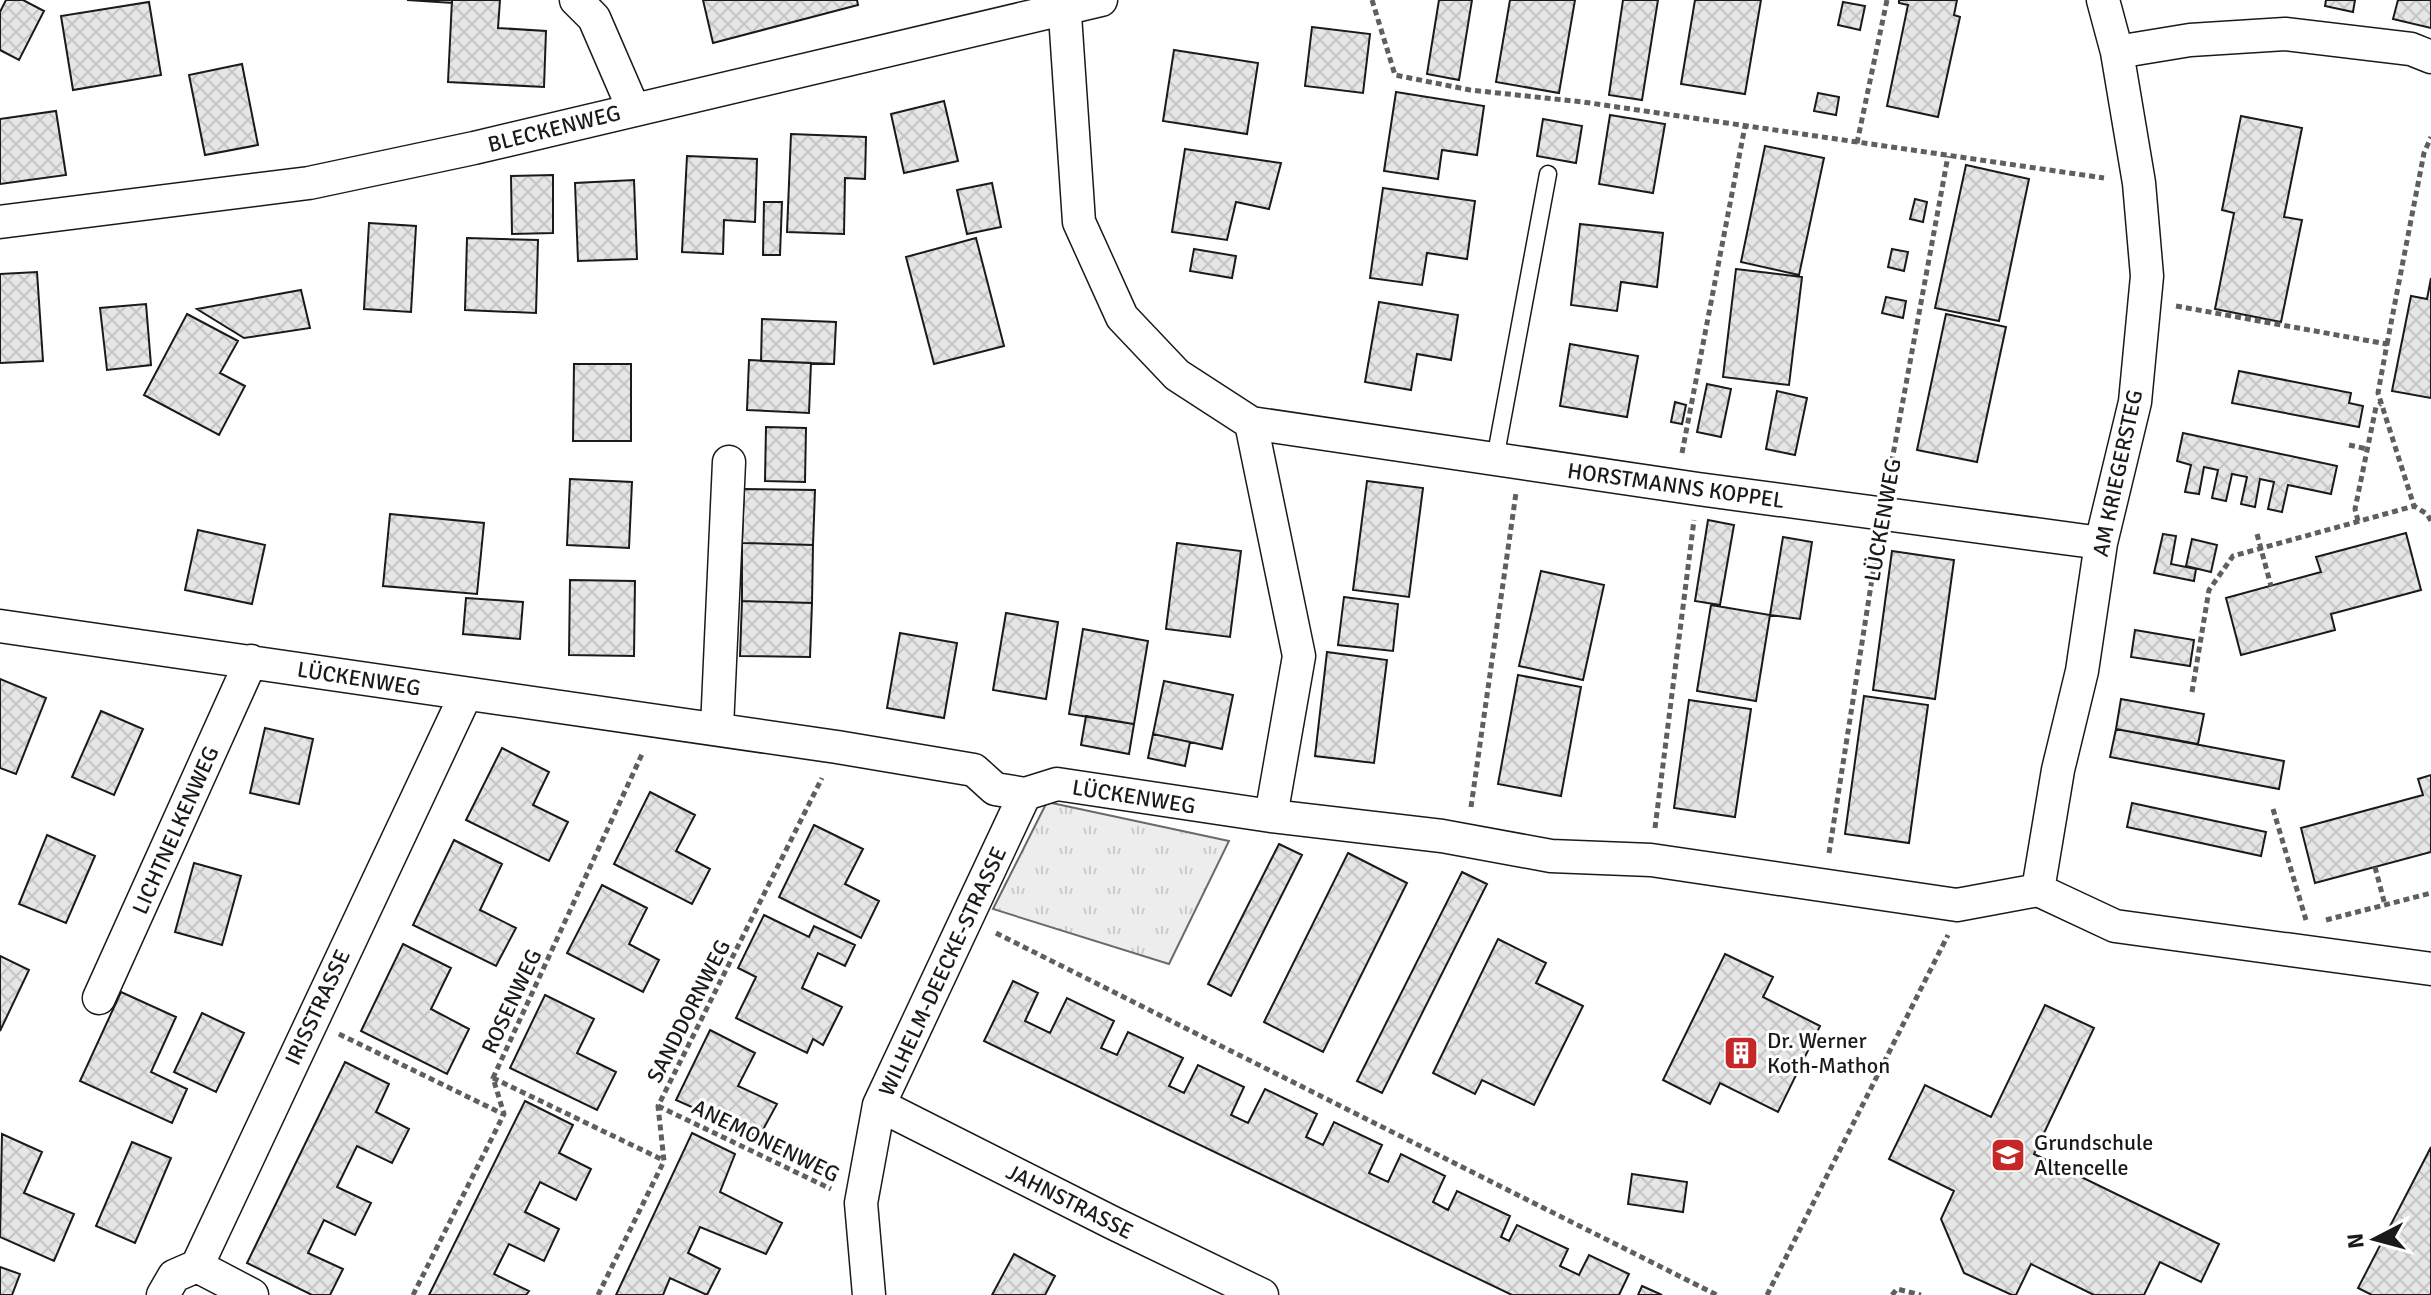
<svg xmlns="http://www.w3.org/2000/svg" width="2431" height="1295" font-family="Signika,sans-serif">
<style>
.grass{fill:url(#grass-tufts);stroke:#6a6a6a;stroke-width:2}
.building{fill:url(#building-cross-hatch);stroke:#1a1a1a;stroke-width:2}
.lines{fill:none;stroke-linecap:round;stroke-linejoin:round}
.service-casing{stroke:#1a1a1a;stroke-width:19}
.minor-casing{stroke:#1a1a1a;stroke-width:35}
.path{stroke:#5f5f5f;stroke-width:5;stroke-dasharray:6 4;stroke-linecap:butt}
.service{stroke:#fff;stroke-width:16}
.minor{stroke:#fff;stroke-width:32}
.labels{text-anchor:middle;stroke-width:6;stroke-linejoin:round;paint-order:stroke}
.street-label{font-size:22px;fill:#1a1a1a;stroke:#fff}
.poi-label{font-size:22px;fill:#1a1a1a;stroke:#fff;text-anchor:start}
</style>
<defs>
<pattern id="grass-tufts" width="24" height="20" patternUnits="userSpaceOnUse" patternTransform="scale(2)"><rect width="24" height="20" fill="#ededed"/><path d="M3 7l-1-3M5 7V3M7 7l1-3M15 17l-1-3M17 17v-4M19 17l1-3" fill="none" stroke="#cbcbcb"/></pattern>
<pattern id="building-cross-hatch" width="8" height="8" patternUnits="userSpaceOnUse" patternTransform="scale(2)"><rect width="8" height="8" fill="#e6e6e6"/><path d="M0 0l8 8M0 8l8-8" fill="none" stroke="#c5c5c5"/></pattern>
</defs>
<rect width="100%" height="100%" fill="#fff"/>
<path class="grass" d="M1047 802 1229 841 1169 964 993 909Z"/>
<path class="building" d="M6 0H23L44 11 19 60 0 50V12Z
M407 0H452V3Z
M452 0H500L498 28 546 31 544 87 448 82Z
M703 0H857L858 5 713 43Z
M1439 0H1472L1459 80 1427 74Z
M1510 0H1575L1559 93 1496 82Z
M1623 0H1658L1642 100 1609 95Z
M1695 0H1761L1745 94 1681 84Z
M1899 0H1957L1954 15 1960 17 1938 117 1887 106 1908 5 1899 3Z
M2326 0H2355L2353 12 2325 6Z
M2398 0H2431V28L2393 19Z
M149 2 161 75 73 90 61 16Z
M1843 2 1865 6 1860 30 1838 25Z
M1312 27 1370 34 1363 93 1305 86Z
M1174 50 1258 63 1247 134 1163 121Z
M242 64 258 145 205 155 189 75Z
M1396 92 1484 106 1477 155 1442 150 1438 179 1384 171Z
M1818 93 1839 97 1836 115 1814 111Z
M944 101 958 161 904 173 891 114Z
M56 111 66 175 0 184V119Z
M1610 115 1665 124 1653 193 1599 184Z
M2241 116 2302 128 2284 217 2302 220 2281 322 2215 309 2234 213 2222 210Z
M1543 119 1582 126 1576 163 1537 156Z
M791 134 866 137 865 179 845 178 844 234 787 232Z
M1765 146 1824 158 1799 275 1741 262Z
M1185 149 1281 163 1269 209 1236 202 1227 240 1172 232Z
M687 156 757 159 755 222 724 220 723 254 682 252Z
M1966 165 2029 179 1999 321 1935 308Z
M553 175V233L512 234 511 176Z
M634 180 637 259 578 261 575 183Z
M992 183 1001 227 967 234 957 190Z
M1383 188 1475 201 1467 259 1427 253 1422 285 1370 278Z
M1915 199 1927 202 1923 222 1910 219Z
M764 202H782L780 255H763Z
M369 223 416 226 411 312 364 309Z
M1580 224 1663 233 1657 287 1621 282 1617 311 1571 305Z
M467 238 538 240 536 313 465 310Z
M976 238 1004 346 934 364 906 257Z
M1194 249 1236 256 1232 278 1190 271Z
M1892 249 1908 252 1904 271 1888 267Z
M1736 269 1802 277 1789 385 1723 377Z
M37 272 43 361 0 363V274Z
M2431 278V398L2392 391 2411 296 2427 299Z
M301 290 310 328 244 338 197 309Z
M1886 297 1906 301 1903 318 1882 313Z
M1379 302 1458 315 1451 360 1417 354 1411 390 1365 382Z
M146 304 151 365 107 370 100 308Z
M187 314 238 341 220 373 245 386 219 435 144 395Z
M1946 314 2006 327 1977 462 1917 450Z
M762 319 836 322 834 364 761 361Z
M1570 344 1638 356 1627 417 1560 406Z
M749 360 811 363 809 413 747 410Z
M574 364H631V441H573Z
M2239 371 2351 393 2349 403 2363 406 2359 427 2232 403Z
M1707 384 1731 389 1721 437 1697 432Z
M1777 391 1807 398 1795 455 1766 449Z
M1675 402 1686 405 1682 424 1671 422Z
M766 427 806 428 805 482 765 481Z
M2183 433 2337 466 2331 494 2288 485 2282 512 2268 509 2274 482 2260 479 2255 507 2241 504 2247 477 2232 474 2226 501 2212 498 2218 470 2204 467 2199 494 2185 492 2191 465 2177 461Z
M570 479 632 482 629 548 567 545Z
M1367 481 1423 488 1409 597 1353 590Z
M744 489 815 490 813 545 742 543Z
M390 514 484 523 477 594 383 586Z
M1708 520 1734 525 1720 605 1695 601Z
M198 530 265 545 252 604 185 590Z
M2406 533 2421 590 2331 614 2335 630 2241 655 2226 598 2321 572 2316 557Z
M2163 534 2176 536 2171 564 2196 569 2194 581 2154 573Z
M1783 537 1812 542 1800 619 1770 615Z
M2192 539 2217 545 2211 572 2186 566Z
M742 543 813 545 812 603 742 601Z
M1177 543 1241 551 1230 637 1166 629Z
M1892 551 1954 560 1935 699 1873 690Z
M1541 571 1604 585 1583 680 1519 666Z
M570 580 635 581 634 656 569 655Z
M1344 597 1398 604 1393 651 1338 645Z
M466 598 523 602 520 639 463 634Z
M742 601 812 603 810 657 740 656Z
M1711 605 1770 615 1756 701 1697 691Z
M1006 613 1058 622 1046 699 993 690Z
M1083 629 1148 641 1134 724 1069 714Z
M2135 630 2194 640 2190 666 2131 657Z
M900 633 957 643 944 718 887 708Z
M1327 652 1387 660 1374 763 1315 756Z
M1518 675 1581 687 1561 796 1498 784Z
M0 679 46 698 16 774 0 768Z
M1164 681 1233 695 1222 749 1153 734Z
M1864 696 1928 705 1909 843 1845 834Z
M2121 699 2204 714 2198 744 2116 729Z
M1689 700 1751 709 1735 817 1674 808Z
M101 711 143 729 114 795 72 777Z
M1086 716 1134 724 1129 754 1081 745Z
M265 728 313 739 299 804 250 793Z
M2116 729 2284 761 2279 789 2110 757Z
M1153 734 1190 742 1185 766 1148 758Z
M502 748 549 772 533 805 568 822 549 861 466 820Z
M2431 775V852L2315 883 2301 828 2423 795 2418 779Z
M650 792 695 815 676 851 710 869 692 904 614 864Z
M2132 803 2266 832 2261 856 2127 827Z
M814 825 863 849 845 884 879 901 861 938 779 897Z
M47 835 95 856 66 923 19 904Z
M454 840 502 864 480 910 516 928 496 966 413 925Z
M1279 844 1302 855 1231 996 1208 984Z
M1348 853 1407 883 1323 1052 1264 1022Z
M194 863 241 876 222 945 175 932Z
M1462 872 1487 884 1382 1093 1357 1081Z
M602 885 647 908 629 944 659 960 643 992 567 953Z
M764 915 809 937 814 926 855 945 845 966 818 953 802 988 842 1007 823 1045 813 1039 807 1053 736 1018 756 977 738 968Z
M1498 939 1546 963 1536 983 1583 1006 1534 1105 1482 1080 1475 1094 1433 1073Z
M403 944 451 968 431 1009 469 1029 447 1074 361 1031Z
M1725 954 1773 977 1763 997 1820 1026 1778 1112 1720 1083 1710 1104 1663 1080Z
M0 956 29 970 0 1031Z
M1013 981 1038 993 1025 1021 1050 1033 1067 998 1114 1021 1101 1048 1117 1055 1128 1032 1183 1058 1169 1086 1184 1093 1198 1065 1244 1087 1231 1115 1248 1123 1265 1089 1317 1114 1306 1137 1323 1145 1334 1122 1382 1145 1369 1173 1388 1182 1401 1154 1445 1176 1433 1202 1448 1210 1457 1191 1510 1216 1501 1237 1509 1241 1517 1225 1568 1249 1560 1266 1579 1275 1589 1255 1629 1274 1619 1295H1512L984 1041Z
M121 992 176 1017 151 1072 187 1089 172 1123 80 1081Z
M545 995 594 1019 577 1053 616 1072 597 1110 510 1068Z
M2045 1005 2094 1028 2034 1154 2219 1244 2201 1282 2160 1262 2144 1295H2094L2031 1264 2016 1295H2012L1964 1273 1941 1219 1954 1191 1889 1159 1925 1085 1991 1117Z
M202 1013 244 1033 216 1092 174 1072Z
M710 1030 755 1053 738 1086 777 1104 759 1137 676 1100Z
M345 1062 389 1084 376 1112 409 1129 392 1163 357 1146 337 1187 371 1203 355 1235 324 1220 308 1253 343 1269 330 1295H312L247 1263Z
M525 1101 573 1125 559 1153 591 1169 576 1200 540 1182 525 1212 559 1229 544 1261 509 1244 494 1274 529 1291 526 1295H429Z
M692 1133 735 1154 720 1192 782 1223 766 1254 700 1227 688 1253 720 1269 707 1295 670 1278 663 1295H616Z
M2 1134 42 1152 24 1193 74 1214 54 1261 0 1237Z
M132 1142 171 1158 135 1243 96 1226Z
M2431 1147V1295H2372L2358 1288Z
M1632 1174 1687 1182 1683 1212 1628 1204Z
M1014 1254 1055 1276 1045 1295H992Z
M0 1267 20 1274 12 1295H0Z
M1642 1286 1662 1295H1638Z"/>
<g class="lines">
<g class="service-casing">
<path id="service" d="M1495 459 1548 174"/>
</g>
<g class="minor-casing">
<path id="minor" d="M576 0 594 18 633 108
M1064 0 1079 222 1122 317 1177 375 1251 423 1698 489 2101 543
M2117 52 2190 40 2285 34 2411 49 2431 57
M0 222 309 183 474 148 1101 0
M1251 423 1299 656 1271 816
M0 626 837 747 974 770 995 789 1025 794 1057 784 1271 816 1442 836 1551 856 1651 860 1957 905 2038 890 2115 926 2431 969
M717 728 729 462
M2038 890 2058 770 2082 671 2101 543 2135 402 2147 276 2139 183 2117 52 2103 0
M99 998 251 661
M879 1105 1113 1223 1262 1295
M163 1295 174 1276 197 1266
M252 1295 197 1266 466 694
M869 1295 861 1203 879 1105 1025 794"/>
</g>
<path class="path" d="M1372 0 1395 75 1470 90 1583 102 2104 178
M1857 143 1887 0
M2176 306 2387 344 2378 393 2414 506 2427 514 2431 521
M2387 344 2424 153 2431 137
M2349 445 2367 449
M1682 453 1745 126
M1888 482 1948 156
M2358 521 2355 509 2376 407 2381 403
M2257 534 2271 586
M2192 692 2209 590 2233 556 2414 506
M1471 807 1516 493
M2273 809 2306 920
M1655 828 1694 520
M1829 853 1877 547
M2375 867 2385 905
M2326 920 2431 893
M996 933 1717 1295
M339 1034 503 1114
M493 1078 663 1160
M658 1106 831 1189
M413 1295 504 1114 493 1078 643 752
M598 1295 664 1161 658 1106 822 778
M1767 1295 1948 935
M1892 1295 1897 1289 1921 1295"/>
<use href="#service" class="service"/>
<use href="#minor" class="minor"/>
</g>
<defs>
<g id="building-square" transform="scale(1.8)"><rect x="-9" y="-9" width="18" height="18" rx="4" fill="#c62828" stroke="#fff"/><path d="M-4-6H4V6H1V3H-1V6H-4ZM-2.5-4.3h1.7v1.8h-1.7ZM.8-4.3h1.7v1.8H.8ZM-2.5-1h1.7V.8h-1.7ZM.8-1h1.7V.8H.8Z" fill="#fff"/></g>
<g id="school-square" transform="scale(1.8)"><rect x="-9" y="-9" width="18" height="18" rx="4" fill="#c62828" stroke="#fff"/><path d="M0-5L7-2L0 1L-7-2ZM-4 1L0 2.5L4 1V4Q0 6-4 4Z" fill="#fff"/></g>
</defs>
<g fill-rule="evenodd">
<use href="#building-square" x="1741" y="1053"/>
<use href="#school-square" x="2008" y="1155"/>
</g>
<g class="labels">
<g class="street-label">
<text transform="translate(554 128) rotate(-14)" y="8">BLECKENWEG</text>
<text transform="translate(2117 473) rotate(-78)" y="8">AM KRIEGERSTEG</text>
<text transform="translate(1676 485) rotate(8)" y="8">HORSTMANNS KOPPEL</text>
<text transform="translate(1882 520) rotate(-80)" y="8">LÜCKENWEG</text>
<text transform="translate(359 678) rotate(9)" y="8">LÜCKENWEG</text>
<text transform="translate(1134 796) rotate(9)" y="8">LÜCKENWEG</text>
<text transform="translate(175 830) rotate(-66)" y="8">LICHTNELKENWEG</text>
<text transform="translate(942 971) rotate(-65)" y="8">WILHELM-DEECKE-STRASSE</text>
<text transform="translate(511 1001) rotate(-65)" y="8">ROSENWEG</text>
<text transform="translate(317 1007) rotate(-65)" y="8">IRISSTRASSE</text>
<text transform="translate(688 1011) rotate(-63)" y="8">SANDDORNWEG</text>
<text transform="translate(766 1140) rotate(26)" y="8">ANEMONENWEG</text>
<text transform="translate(1070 1201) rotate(27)" y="8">JAHNSTRASSE</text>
</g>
<g class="poi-label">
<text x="1767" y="1048">Dr. Werner<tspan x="1767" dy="25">Koth-Mathon</tspan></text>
<text x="2034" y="1150">Grundschule<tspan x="2034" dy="25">Altencelle</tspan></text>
</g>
</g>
<g transform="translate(2375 1239) rotate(264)" stroke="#ffffff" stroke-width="6" paint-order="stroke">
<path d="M0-6L14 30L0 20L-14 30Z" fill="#1a1a1a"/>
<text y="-12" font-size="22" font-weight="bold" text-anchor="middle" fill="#1a1a1a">N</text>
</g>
</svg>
